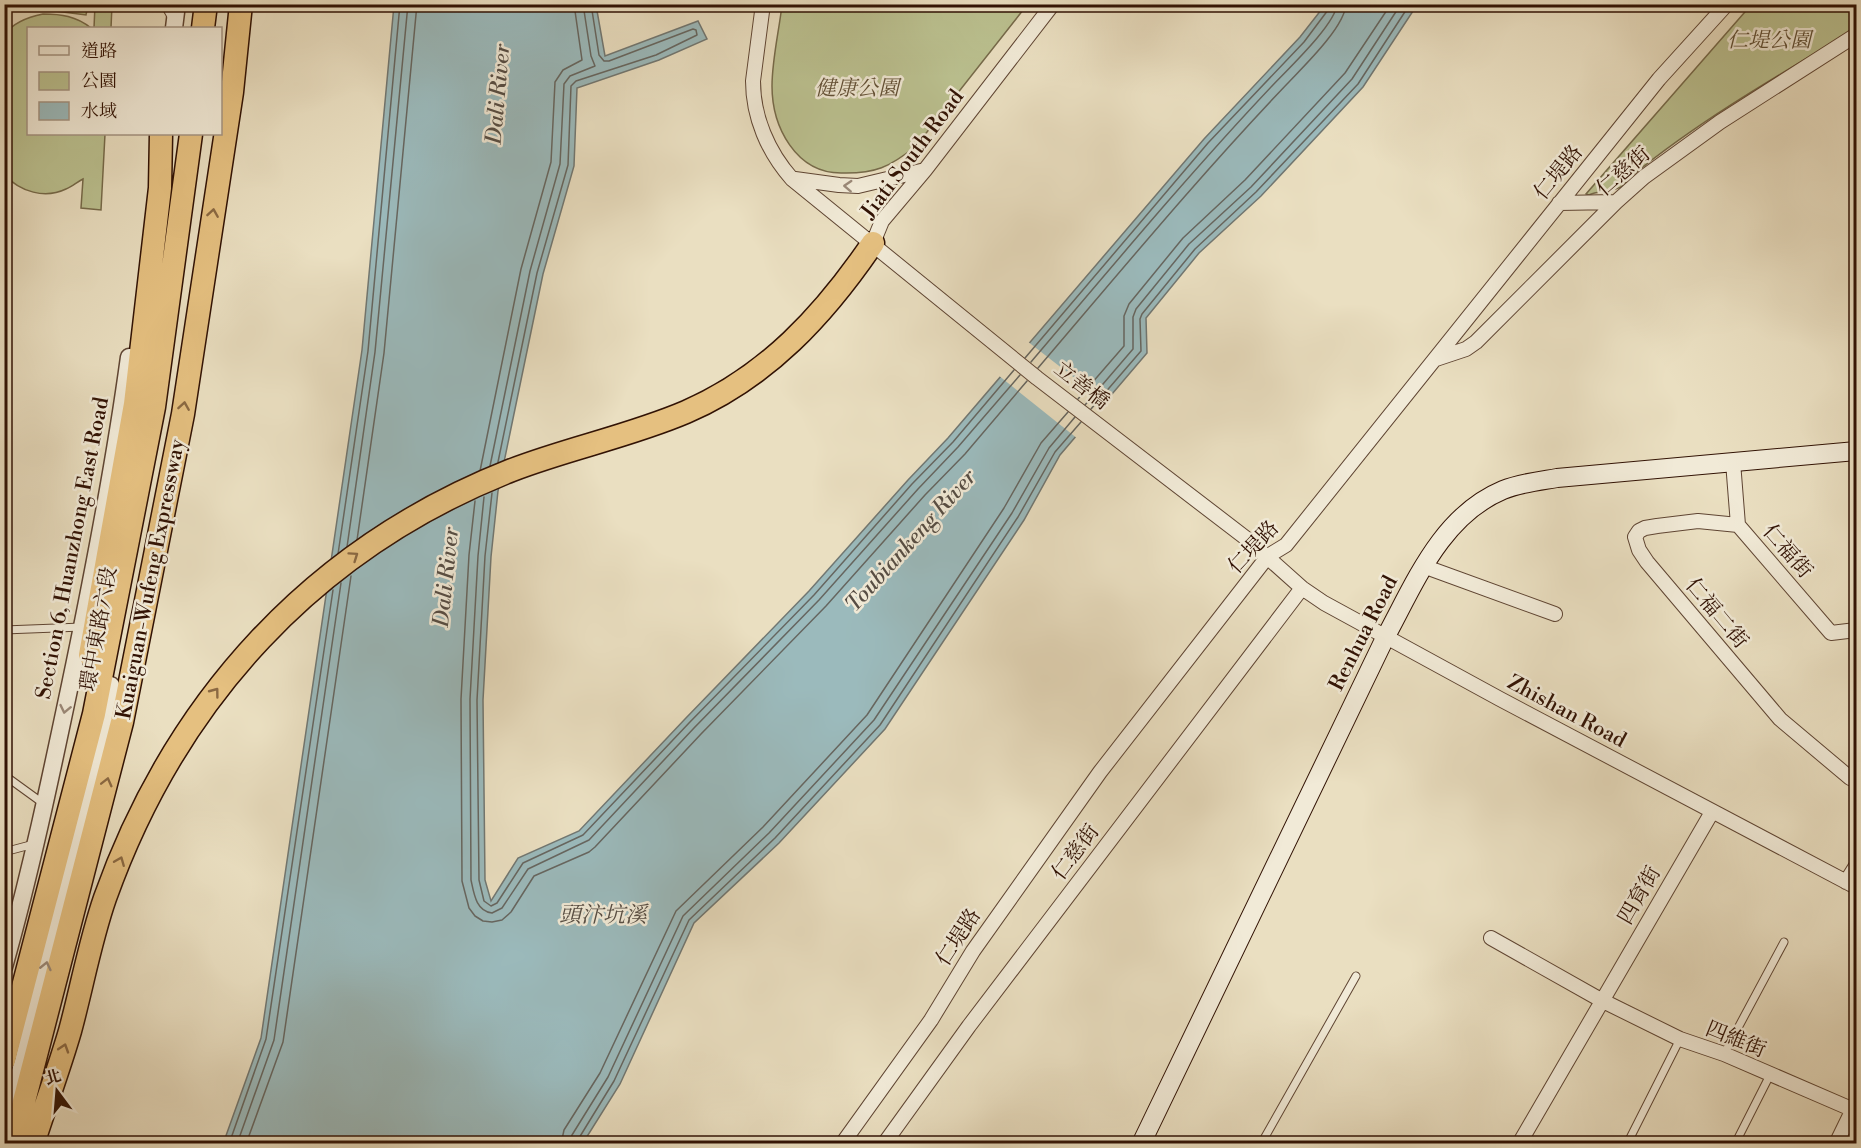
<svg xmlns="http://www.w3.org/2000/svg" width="1861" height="1148" font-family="'Libre Bodoni','Noto Serif TC',serif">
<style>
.green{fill:#bbc190;stroke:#766a4a;stroke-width:1.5}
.water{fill:#9bbabc;stroke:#717772;stroke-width:1.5}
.pier{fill:#eadfc1}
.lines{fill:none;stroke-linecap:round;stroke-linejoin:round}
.shore{stroke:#666660;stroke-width:1.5}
.service-casing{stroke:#5f4533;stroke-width:9}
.minor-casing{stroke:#5f4533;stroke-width:16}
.tertiary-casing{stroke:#5f4533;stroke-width:19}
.secondary-casing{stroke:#311204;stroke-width:20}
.trunk-casing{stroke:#311204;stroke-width:25}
.service{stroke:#f1ead7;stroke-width:7}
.minor{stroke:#f1ead7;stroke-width:14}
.tertiary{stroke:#f1ead7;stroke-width:16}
.secondary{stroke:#f1ead7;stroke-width:18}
.trunk{stroke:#e5c080;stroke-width:22}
.oneway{stroke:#9b8978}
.oneway2{stroke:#8b6942}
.labels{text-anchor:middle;stroke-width:5;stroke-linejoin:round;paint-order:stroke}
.park-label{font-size:21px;font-style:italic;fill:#614f35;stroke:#f1ead7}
.street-label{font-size:21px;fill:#311204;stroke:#f1ead7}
.water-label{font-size:22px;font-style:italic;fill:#564d44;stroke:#f1ead7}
</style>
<rect width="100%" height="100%" fill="#eadfc1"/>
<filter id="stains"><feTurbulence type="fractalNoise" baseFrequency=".00333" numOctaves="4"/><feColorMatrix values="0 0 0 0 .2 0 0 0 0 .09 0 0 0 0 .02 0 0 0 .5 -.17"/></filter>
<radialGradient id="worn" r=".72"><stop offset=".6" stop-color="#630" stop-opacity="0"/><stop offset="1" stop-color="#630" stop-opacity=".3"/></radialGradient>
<path class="green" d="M16 5 88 4V5L86 15 16 6Z
M95 5H112L111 28H94Z
M782 5 1027 4V5L916 146C890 167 875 174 841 173 796 173 772 127 772 86 772 60 779 31 782 5Z
M1751 5H1856V29C1782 73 1700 120 1633 175 1630 178 1627 182 1624 185 1614 193 1598 190 1589 195L1586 194Z
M43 14C61 14 76 16 91 28H28V134H105L101 210 81 208 83 179C77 182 72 187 66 189 45 199 20 192 5 175V34C14 22 28 17 43 14Z"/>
<path class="water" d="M394 5H596L605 56 698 21 707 39 659 60 577 88 574 166 543 274 498 491 491 557 483 700 485 880 491 901 518 858 579 831 685 719 809 591 908 480 948 438 1204 139 1300 37 1325 5H1417L1363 87 1261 196 1199 253 1146 318 1147 353 1060 455 1024 520 885 729 779 843 694 923 620 1084 583 1143 223 1144 261 1038 362 350Z"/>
<path class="pier" d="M1027 341 1108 404 1078 439 998 375Z"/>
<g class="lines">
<path class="shore" d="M1025 358 1208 143 1304 42 1328 10 1329 4
M1031 362C1110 269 1188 175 1272 86 1287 70 1336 24 1337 4
M1038 368C1120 272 1200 175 1287 84 1303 67 1345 27 1346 4
M1078 399 1124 346V316L1129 304 1183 238 1245 180 1345 73 1391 4
M1085 405 1133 349V317L1136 309 1189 244 1251 187 1352 79 1401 4
M1091 409 1141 351 1140 319 1142 314 1195 249 1256 192 1358 84 1410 4
M498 462 537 273 568 165 571 86 576 81 656 55 697 35 696 30 693 29 609 61H604L599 55 591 4
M490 466 530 271 560 164 564 84 570 76 595 66 591 56 583 4
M480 471 521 269 551 162 555 82 563 70 582 60 574 4
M492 493 485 556 477 700 479 880 484 901 491 906 497 903 523 863 583 835 689 723 814 595 912 484 953 442 1014 370
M484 497 478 556 470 699 471 880C474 894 476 911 492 913L502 908 528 869 589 840 694 728 819 600 918 489 958 447 1020 375
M475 501 469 555 461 699 462 881 469 908 475 916 483 921 492 922 502 920 511 912 534 876 589 852 595 847 701 734 826 606 925 495 965 454 1027 381
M357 540 384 353 417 4
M347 547 375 352 408 4
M338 554 368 351 400 4
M229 1144 266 1039 333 590
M237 1144 274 1040 341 583
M246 1144 283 1042 351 576
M561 1144 564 1130 600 1073 676 911 763 827 867 715 1004 508 1041 443 1068 412
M570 1144 572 1135 608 1077 683 916 769 833 874 720 1012 513 1049 448 1075 417
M578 1144 579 1138 614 1081 689 920 775 838 880 725 1018 517 1055 452 1081 422"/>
<g class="service-casing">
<path id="service" d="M164 4 172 18
M4 630 82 627
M4 775 44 804
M4 852 34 844
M1724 1054 1784 942
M1261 1144 1356 976
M1627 1144 1680 1039
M1735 1144 1770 1075"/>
</g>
<g class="minor-casing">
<path id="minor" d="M763 4 753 81C753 117 768 152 792 179L1037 378 1247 539 1302 588 1324 603 1500 699 1856 887
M795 179 839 185 858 186 925 170
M1559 203 1616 202
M873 243 882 221 925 170 1053 4
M1436 359 1466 349 1476 342 1616 202 1644 177 1720 122 1856 35
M1733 462 1738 525 1831 633 1856 630
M1738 525 1698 521 1657 526 1645 528 1639 531 1635 537 1639 550 1647 562 1780 719 1850 778 1856 780
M1423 566 1555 614
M1846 882 1856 866
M1491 938 1601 1000 1680 1039 1724 1054 1856 1111
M842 1144 931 1020 973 951 1100 772 1268 556 1286 545 1659 79 1727 4
M884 1144 969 1026 1302 588
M1519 1144 1712 812
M1836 1144 1856 1103"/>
</g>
<g class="tertiary-casing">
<path id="tertiary" d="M174 28 177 4
M4 967C32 868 53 766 74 666 95 564 115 461 129 357
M4 1124 23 1061 105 716 111 685"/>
</g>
<g class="secondary-casing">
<path id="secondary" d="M1141 1144 1385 638C1415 583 1441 516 1503 490 1520 483 1539 481 1557 478L1856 451"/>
</g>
<g class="trunk-casing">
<path id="trunk" d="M203 28 206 4
M90 655 135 404 160 188 161 134
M4 1060 94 714 154 407 191 134
M13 1144 122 722 183 414 232 92 241 4
M33 1144C45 1106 59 1069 70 1031 82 987 90 941 105 898 176 699 314 548 512 470 569 448 630 436 686 412 767 377 824 315 873 243"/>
</g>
<use href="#service" class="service"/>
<use href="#minor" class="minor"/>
<use href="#tertiary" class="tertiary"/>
<use href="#secondary" class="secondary"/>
<use href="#trunk" class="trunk"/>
</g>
<defs><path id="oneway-chevron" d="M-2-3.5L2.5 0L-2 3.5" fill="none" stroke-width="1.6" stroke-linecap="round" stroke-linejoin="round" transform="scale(1.5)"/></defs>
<g class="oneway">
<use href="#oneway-chevron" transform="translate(848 186) rotate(-177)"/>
<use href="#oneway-chevron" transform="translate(65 709) rotate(102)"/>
<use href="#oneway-chevron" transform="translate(46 966) rotate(-77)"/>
</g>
<g class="oneway2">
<use href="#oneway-chevron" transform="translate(213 213) rotate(-81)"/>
<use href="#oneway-chevron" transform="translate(184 406) rotate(-81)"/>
<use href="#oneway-chevron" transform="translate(354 556) rotate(-35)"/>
<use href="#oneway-chevron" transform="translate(215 692) rotate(-53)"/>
<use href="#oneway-chevron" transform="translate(107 782) rotate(-76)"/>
<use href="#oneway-chevron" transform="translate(120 861) rotate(-68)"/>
<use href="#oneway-chevron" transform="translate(64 1048) rotate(-72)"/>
</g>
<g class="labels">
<g class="park-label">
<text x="1769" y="47">仁堤公園</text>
<text x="857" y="95">健康公園</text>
</g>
<g class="street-label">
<text transform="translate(912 154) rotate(-53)" y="7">Jiati South Road</text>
<text transform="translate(1623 171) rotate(-41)" y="7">仁慈街</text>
<text transform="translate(1558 172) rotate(-51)" y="7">仁堤路</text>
<text transform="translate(1082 385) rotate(38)" y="7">立善橋</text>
<text transform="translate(1253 547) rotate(-47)" y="7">仁堤路</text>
<text transform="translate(72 548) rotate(-79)" y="7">Section 6, Huanzhong East Road</text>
<text transform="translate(1788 551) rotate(49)" y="7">仁福街</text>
<text transform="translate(150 579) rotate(-79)" y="7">Kuaiguan-Wufeng Expressway</text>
<text transform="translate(1717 613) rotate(50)" y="7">仁福二街</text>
<text transform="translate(98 629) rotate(-80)" y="7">環中東路六段</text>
<text transform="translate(1363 633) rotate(-63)" y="7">Renhua Road</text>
<text transform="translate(1567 711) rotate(28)" y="7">Zhishan Road</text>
<text transform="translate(1075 852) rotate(-53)" y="7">仁慈街</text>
<text transform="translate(1639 895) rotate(-60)" y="7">四育街</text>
<text transform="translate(958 937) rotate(-57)" y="7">仁堤路</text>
<text transform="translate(1736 1039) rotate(22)" y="7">四維街</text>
</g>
<g class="water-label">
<text transform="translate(497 94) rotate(-85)" y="8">Dali River</text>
<text transform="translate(910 540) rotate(-48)" y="8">Toubiankeng River</text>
<text transform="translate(445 577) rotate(-84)" y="8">Dali River</text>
<text x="603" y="922">頭汴坑溪</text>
</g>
</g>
<rect width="1861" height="1148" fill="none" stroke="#eadfc1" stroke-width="24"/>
<rect x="6" y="6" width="1849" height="1136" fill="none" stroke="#311204" stroke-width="3"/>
<rect x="12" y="12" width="1837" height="1124" fill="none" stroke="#311204" stroke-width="1.5"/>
<rect x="27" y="27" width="195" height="108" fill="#f1ead7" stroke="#a49483" stroke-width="1.5"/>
<rect x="39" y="46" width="30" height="9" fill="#f1ead7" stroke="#a49483" stroke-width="1.5"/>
<text x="81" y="57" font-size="18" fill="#311204">道路</text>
<rect x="39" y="72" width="30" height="18" fill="#bbc190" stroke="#a49483" stroke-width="1.5"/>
<text x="81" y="87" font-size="18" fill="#311204">公園</text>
<rect x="39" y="102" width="30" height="18" fill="#9bbabc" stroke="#a49483" stroke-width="1.5"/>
<text x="81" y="117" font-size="18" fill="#311204">水域</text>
<g transform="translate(57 1091) rotate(344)" stroke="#f1ead7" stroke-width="4.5" paint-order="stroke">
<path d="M0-4.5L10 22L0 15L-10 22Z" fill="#311204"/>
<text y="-9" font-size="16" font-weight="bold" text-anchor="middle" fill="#311204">北</text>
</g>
<rect width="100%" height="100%" filter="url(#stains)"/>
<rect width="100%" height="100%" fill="url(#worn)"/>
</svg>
